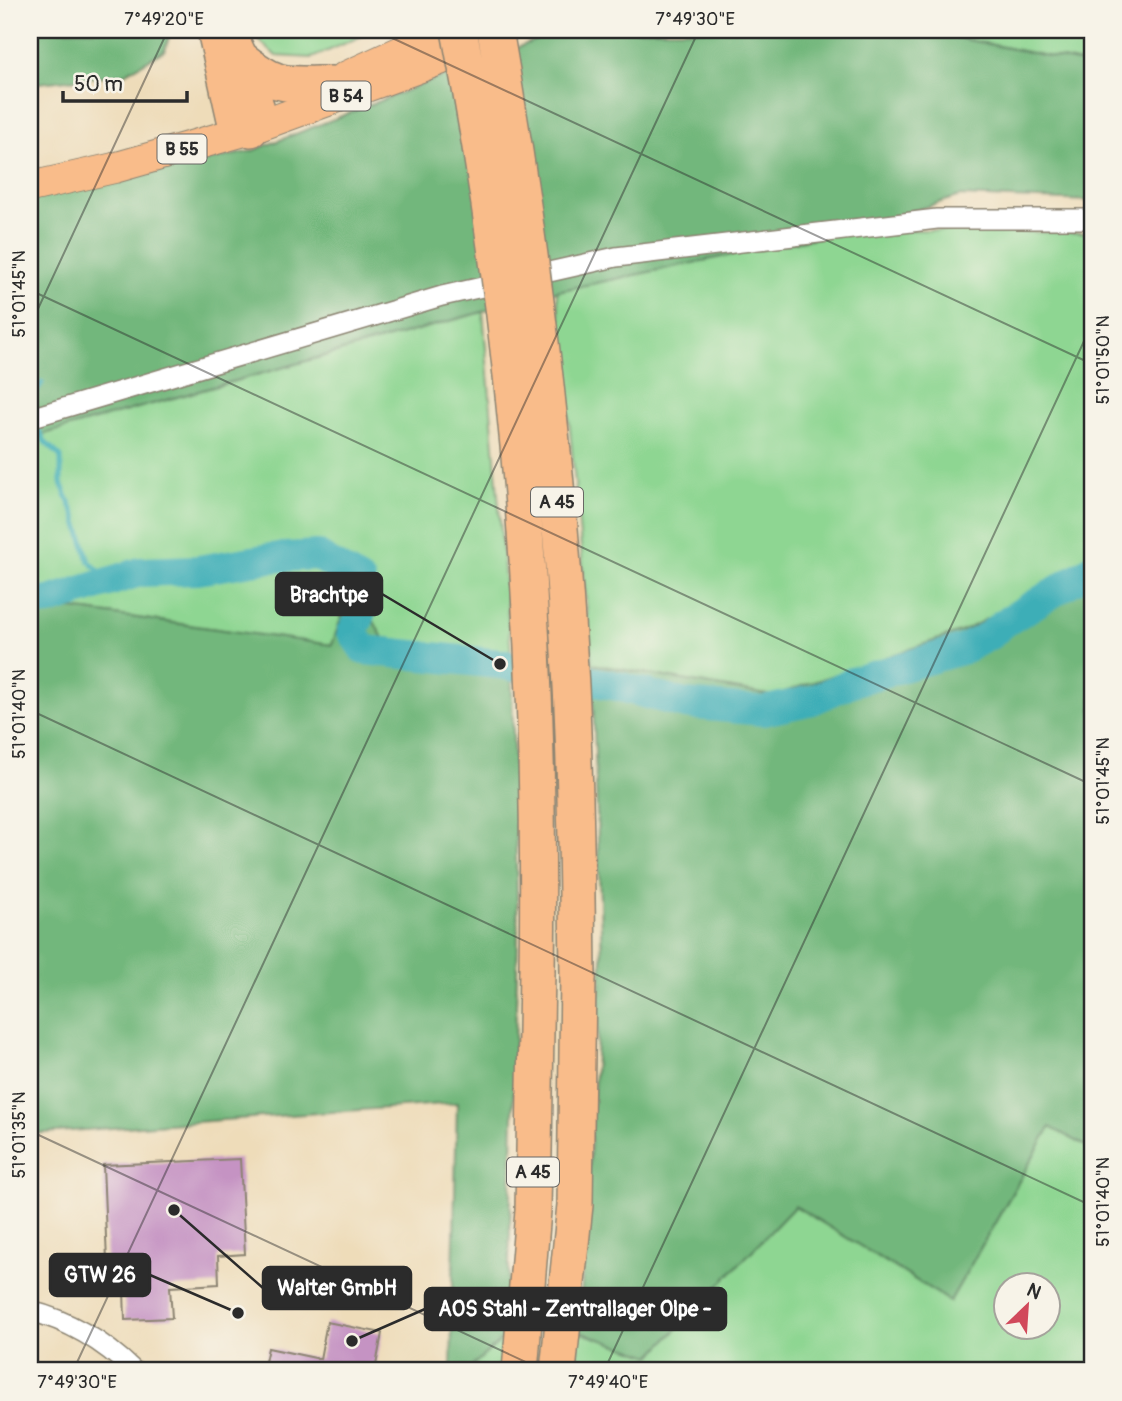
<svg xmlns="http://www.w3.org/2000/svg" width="1122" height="1401" font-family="Pangolin,sans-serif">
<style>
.green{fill:#8ed692;stroke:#5c805e;stroke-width:2;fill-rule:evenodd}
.forest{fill:#72b77c;stroke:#4e7154;stroke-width:2}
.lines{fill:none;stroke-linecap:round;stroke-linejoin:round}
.stream{stroke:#3daeb7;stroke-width:5}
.river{stroke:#3daeb7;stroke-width:30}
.building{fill:#c593c3}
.minor-casing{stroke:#8c8472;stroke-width:22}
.primary-casing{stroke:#8c8472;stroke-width:32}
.motorway-casing{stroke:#8c8472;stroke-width:38}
.minor{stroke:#fff;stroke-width:19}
.primary{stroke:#f9bc8a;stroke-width:30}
.motorway{stroke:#f9bc8a;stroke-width:35}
.motorway-bridge-casing{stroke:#8c8472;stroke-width:38;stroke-linecap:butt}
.motorway-bridge{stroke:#f9bc8a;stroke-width:35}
.ticks{fill:none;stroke:#2b2b2b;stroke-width:2;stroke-opacity:0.45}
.labels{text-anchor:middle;stroke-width:5;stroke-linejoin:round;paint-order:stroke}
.shield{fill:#f7f3e8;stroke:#686764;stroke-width:2}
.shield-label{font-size:18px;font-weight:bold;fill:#2b2b2b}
.leader{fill:none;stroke:#2b2b2b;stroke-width:2.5}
.callout-dot{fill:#2b2b2b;stroke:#f7f3e8;stroke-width:2.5}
.callout{fill:#2b2b2b;stroke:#2b2b2b;stroke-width:2.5}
.callout-label{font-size:21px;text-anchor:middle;font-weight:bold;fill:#fff}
.neatline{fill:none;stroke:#2b2b2b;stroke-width:2.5}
.ticks-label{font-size:18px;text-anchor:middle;fill:#2b2b2b}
</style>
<rect width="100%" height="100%" fill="#f7f3e8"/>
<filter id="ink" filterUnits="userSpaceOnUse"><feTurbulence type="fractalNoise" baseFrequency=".0143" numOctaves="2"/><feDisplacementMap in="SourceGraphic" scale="14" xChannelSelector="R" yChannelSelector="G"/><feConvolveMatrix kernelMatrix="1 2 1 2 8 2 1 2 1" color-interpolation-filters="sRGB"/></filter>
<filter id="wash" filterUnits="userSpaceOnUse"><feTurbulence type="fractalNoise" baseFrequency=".00686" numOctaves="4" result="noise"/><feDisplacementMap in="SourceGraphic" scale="28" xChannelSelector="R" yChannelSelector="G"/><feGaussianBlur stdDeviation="1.57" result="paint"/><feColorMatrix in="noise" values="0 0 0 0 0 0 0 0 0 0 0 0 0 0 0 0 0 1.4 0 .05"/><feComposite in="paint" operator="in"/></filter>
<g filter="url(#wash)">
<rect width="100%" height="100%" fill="#eedcb9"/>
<path class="green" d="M248 30H375L312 58 276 56Z
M919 30H1092V65Z
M857 229 1092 233V563L966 630 773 696 592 664 557 291Z
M483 312 511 654 383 638 353 584 332 645 72 609 30 613V438Z
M1050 1127 1092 1149V1371H575L579 1332 651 1355 795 1206 950 1301ZM1006 1286H1048V1328H1006Z
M507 1335 503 1371H466Z"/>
<path class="forest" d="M30 30H171L165 50 124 74 30 84Z
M562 30H919L1092 65V201L960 196 857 229 557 291 30 438V199L252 151Z
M1092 563V1149L1050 1127 950 1301 795 1206 651 1356 579 1332 602 960 592 664 773 696 966 630Z
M353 583 383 638 511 654 518 936 507 1335 466 1371H451L457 1103 30 1134V613L72 609 332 645Z"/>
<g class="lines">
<path class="stream" d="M31 400 42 383
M39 430 45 442 61 457V483L76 518 89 561 110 582"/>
<path class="river" d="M30 603 49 601 140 572 198 570 270 558 317 555 361 582 360 617 352 632 364 650 500 664 617 686 685 704 763 711 813 700 852 682 964 649 990 635 1004 623 1092 569"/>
</g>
<g id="blocks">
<path class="building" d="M240 1159 245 1254 218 1256 219 1284 170 1287 172 1318 125 1320 123 1260 107 1261 103 1165Z
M327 1322 382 1333 375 1371H263L268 1348 320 1359Z"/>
</g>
</g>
<g filter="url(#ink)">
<use href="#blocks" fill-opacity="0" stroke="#8c8472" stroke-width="2"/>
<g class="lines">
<g class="minor-casing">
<path id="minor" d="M30 418 442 296 616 257 937 219H1092
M30 1311C71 1321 104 1342 134 1371"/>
</g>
<g class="primary-casing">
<path id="primary" d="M345 77 432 37
M30 187 114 168 251 129 440 60"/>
</g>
<g class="motorway-casing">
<path id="motorway" d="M215 30 235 119 251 129 258 112 240 58 227 30
M240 58C278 88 284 84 331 84
M520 1371 533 1211 537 971
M558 1371 575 1205 578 977"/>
</g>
<use href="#minor" class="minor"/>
<use href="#primary" class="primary"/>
<use href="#motorway" class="motorway"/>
<g class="motorway-bridge-casing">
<path id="motorway-bridge" d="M459 30C520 342 542 654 537 971
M495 30C533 247 559 466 571 686 576 783 577 880 578 977"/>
</g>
<use href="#motorway-bridge" class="motorway-bridge"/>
</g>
</g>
<path class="ticks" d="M375 30 1092 364M30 290 1092 785M30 326 168 30M30 710 1092 1206M30 1131 545 1371M73 1371 699 30M604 1371 1092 324"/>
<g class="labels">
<g class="shield">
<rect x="321.5" y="81.5" width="49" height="29" rx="5"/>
<rect x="157.5" y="134.5" width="49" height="29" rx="5"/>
<rect x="531" y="487.5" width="52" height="29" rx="5"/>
<rect x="507" y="1157.5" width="52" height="29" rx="5"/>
</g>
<g class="shield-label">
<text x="346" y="102">B 54</text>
<text x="182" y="155">B 55</text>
<text x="557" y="508">A 45</text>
<text x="533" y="1178">A 45</text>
</g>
</g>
<path class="leader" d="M500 664L382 594M238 1313L150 1275M174 1210L263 1288M352 1341L425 1309"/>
<g class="callout-dot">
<circle cx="500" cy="664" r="7"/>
<circle cx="238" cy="1313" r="7"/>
<circle cx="174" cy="1210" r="7"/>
<circle cx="352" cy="1341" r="7"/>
</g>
<g class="callout">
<rect x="276" y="573" width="106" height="42" rx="7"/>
<rect x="50" y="1254" width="100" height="42" rx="7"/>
<rect x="263" y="1267" width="148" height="42" rx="7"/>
<rect x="425" y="1288" width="301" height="42" rx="7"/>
</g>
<g class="callout-label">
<text x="329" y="602">Brachtpe</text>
<text x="100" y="1282">GTW 26</text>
<text x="337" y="1295">Walter GmbH</text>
<text x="575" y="1316">AOS Stahl - Zentrallager Olpe -</text>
</g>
<rect width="1122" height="1401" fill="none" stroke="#f7f3e8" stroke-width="77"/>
<g transform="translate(1027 1306) rotate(25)"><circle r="33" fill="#f7f3e8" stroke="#a5a39c" stroke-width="2"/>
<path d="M0-5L12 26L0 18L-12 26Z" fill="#d1495b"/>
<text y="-10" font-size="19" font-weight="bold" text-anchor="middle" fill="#2b2b2b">N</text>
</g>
<path d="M63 91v10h124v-10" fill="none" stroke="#2b2b2b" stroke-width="3.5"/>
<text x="74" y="91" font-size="21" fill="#2b2b2b" stroke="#f7f3e8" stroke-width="5" paint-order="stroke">50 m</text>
<rect x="38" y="38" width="1046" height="1324" class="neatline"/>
<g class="ticks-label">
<text x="164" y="25">7°49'20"E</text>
<text x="695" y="25">7°49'30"E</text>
<text transform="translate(19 294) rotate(-90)" y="6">51°01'45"N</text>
<text transform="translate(1103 360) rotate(-90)" y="6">51°01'50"N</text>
<text transform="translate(19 714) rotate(-90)" y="6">51°01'40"N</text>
<text transform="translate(1103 781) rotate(-90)" y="6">51°01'45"N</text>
<text transform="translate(19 1135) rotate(-90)" y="6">51°01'35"N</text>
<text transform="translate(1103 1202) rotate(-90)" y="6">51°01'40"N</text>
<text x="77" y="1388">7°49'30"E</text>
<text x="608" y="1388">7°49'40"E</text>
</g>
</svg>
